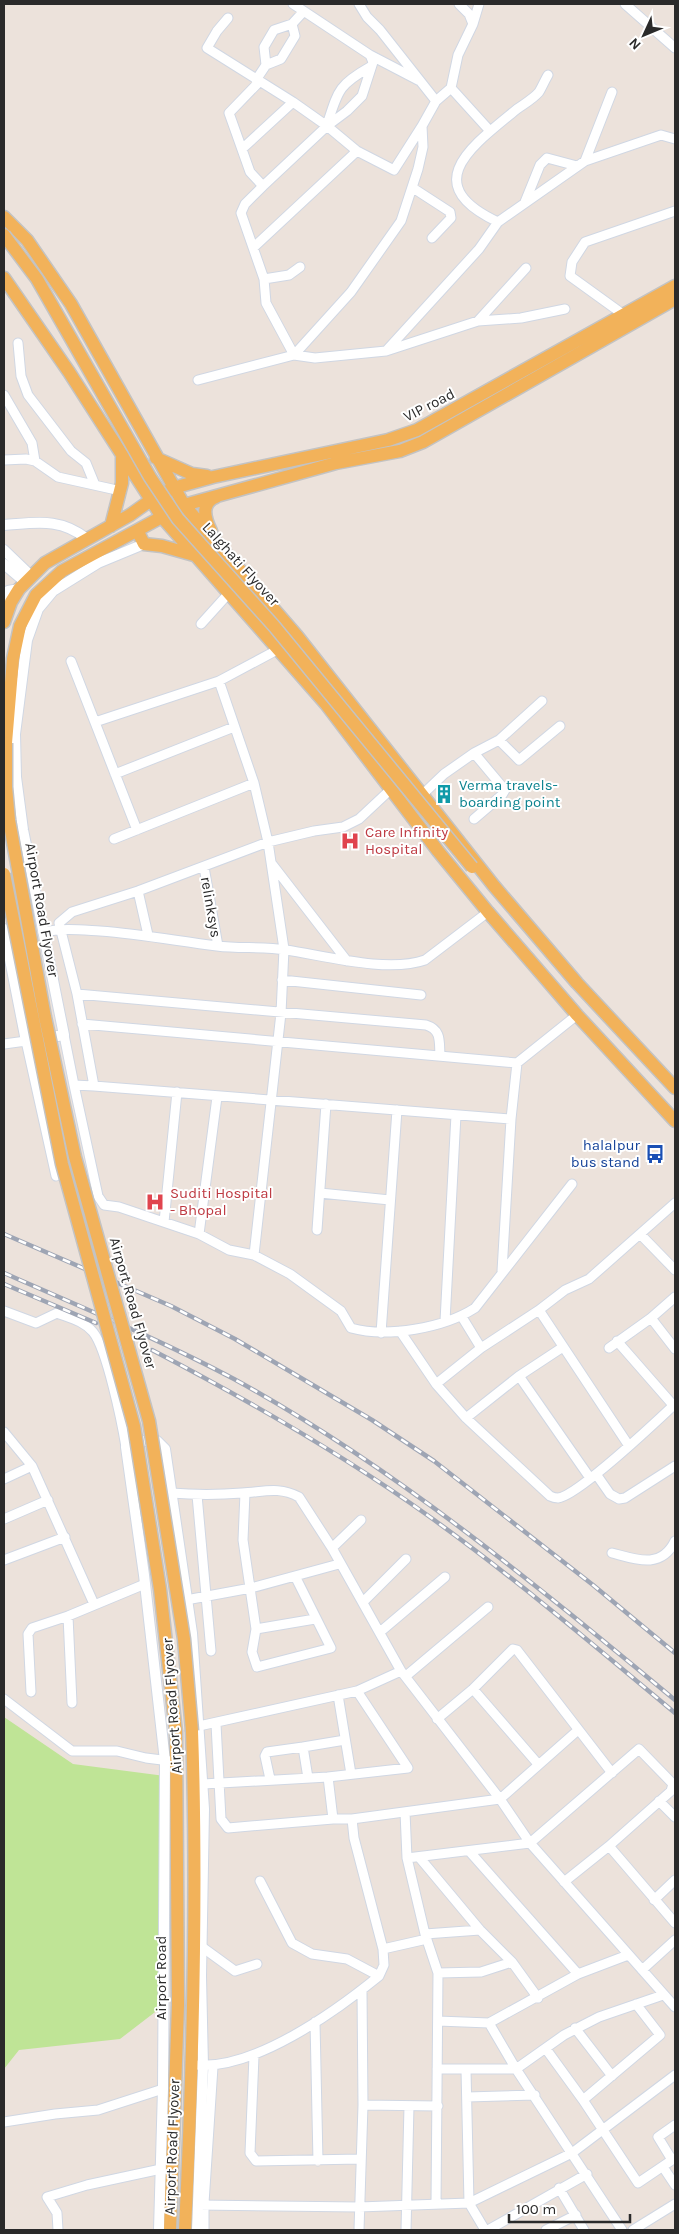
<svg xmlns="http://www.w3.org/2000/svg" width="679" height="2234" font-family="Karla,sans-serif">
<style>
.green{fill:#bfe496}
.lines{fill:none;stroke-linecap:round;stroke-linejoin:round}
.minor-casing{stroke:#d0d7e3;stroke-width:11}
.tertiary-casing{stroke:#d0d7e3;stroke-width:12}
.primary-casing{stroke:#c3c3c3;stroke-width:15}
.minor{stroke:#fff;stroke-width:9}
.tertiary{stroke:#fff;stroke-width:10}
.primary{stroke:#f2b25a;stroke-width:12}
.rail-casing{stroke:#9ea5b4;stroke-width:4.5}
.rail{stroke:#fff;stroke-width:2.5;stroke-dasharray:8;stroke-linecap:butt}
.primary-bridge-casing{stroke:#c3c3c3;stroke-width:15;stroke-linecap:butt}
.primary-bridge{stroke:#f2b25a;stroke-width:12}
.labels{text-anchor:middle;stroke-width:4;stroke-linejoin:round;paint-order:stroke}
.street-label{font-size:15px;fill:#2a2a2a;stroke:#fff}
.culture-label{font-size:15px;fill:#0d838f;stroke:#fff;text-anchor:start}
.health-label{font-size:15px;fill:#be3a42;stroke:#fff;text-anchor:start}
.transit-label{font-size:15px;fill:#164399;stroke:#fff;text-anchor:end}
</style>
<rect width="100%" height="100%" fill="#ece2db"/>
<path class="green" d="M4 1717 73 1764 165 1776 159 2009 120 2039 19 2050 4 2069Z"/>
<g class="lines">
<g class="minor-casing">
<path id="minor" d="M293 4 370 55 373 62 362 96 347 111 327 126 263 186 245 204 241 213 264 279 266 303 294 355 351 292 401 221 418 169 423 147 422 126 436 101 451 88 458 55 473 24 469 14 459 4
M359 4 367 17 380 30 436 101
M625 4 675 48
M228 18 217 31 207 48 293 102 327 126 357 151 394 170 422 126
M473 24 479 4
M370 55 418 80
M266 65 264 47 274 30 292 24
M548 75C545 80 542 87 539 92 533 99 524 104 517 109 472 146 417 184 498 222L585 161 661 135 675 139
M256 80 266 65 281 59 295 36 292 24 303 12
M259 82 229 113 250 172 263 186
M451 88 490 131
M327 125C338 91 338 85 370 67
M243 148 293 102
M585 161 612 92
M413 188 450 212 451 218 432 238
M525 202 540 165 547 158 577 166
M254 247 357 151
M264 279 289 275 300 267
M624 315 570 276 572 262 585 242 675 211
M478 321 526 268
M18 343 21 376 28 395 71 451 86 463 95 485
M386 351 479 249 498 222
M198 380 294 355 315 358 386 351 478 321 521 318 565 309
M4 395 32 443 35 461
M4 460 26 459 35 461 58 477 121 491
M201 624 229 593
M71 661 137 830
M219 681 254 783 268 842 284 949 281 1013 254 1255
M95 722 219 681 279 649
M499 740 519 760 560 726
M115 774 234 727
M390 790 359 819 343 827 314 831 268 842 138 891 72 912 59 923 77 994 94 1086 74 1085 98 1196 104 1205 119 1207 199 1234 229 1250 254 1255 290 1274 341 1311 351 1328C387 1338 444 1328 475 1308L572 1184
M422 795 444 774 474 753 499 740 542 701
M474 819 502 795 505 790 474 753
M114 839 254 783
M272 864 347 961
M204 867 218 946
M138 891 148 935
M43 932C63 928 81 930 100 931 141 934 177 941 217 946 240 949 263 946 286 950 326 956 388 973 425 960L488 912
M282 980 421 995
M77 994 426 1025C442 1030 439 1042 440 1056
M82 1024 517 1063 577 1015
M64 1035 74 1085
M4 1044 26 1041 56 1176
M94 1086 511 1119
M320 1193 390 1200
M164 1222 177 1092
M317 1230 326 1104
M199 1234 217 1097
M640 1234 675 1270
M502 1271 511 1119 517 1063
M539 1310 629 1446
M4 1311 36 1323 57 1313C70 1318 84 1321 93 1332 107 1349 122 1423 126 1447
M462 1317 481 1348
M651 1318 675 1349
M445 1321 456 1115
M400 1331 436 1384 466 1418 550 1496C552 1497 555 1498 558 1498 577 1496 657 1421 675 1404
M381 1333 397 1110
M617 1341 673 1405
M609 1348 651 1318 675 1297
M519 1376 590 1478
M436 1384 481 1348 539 1310 565 1290 589 1279 675 1203
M466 1418 519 1376 563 1347
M4 1432 32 1466 94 1604
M596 1474 610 1494 619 1499 625 1498 675 1466
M4 1479 32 1466
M171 1493C195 1495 218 1495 242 1493 263 1492 279 1486 299 1497L332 1548 401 1671 500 1799 530 1843 675 2007
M245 1493 243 1540 256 1629 252 1652 257 1667 331 1648 296 1578
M197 1495 211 1651
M4 1519 48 1500
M332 1548 361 1520
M612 1553C635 1559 661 1570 675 1541
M4 1560 65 1537
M186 1600 251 1588 339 1564
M363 1602 406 1559
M68 1616 72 1703
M256 1629 315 1619
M380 1632 445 1577
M406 1676 488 1607
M473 1689 538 1764
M31 1692 28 1634 32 1628 68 1616 145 1584
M338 1695 351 1774
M4 1699 72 1751H117L146 1758 170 1761
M437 1719 473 1689 513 1649 517 1650 612 1773
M216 1724 221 1819 228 1828 333 1819H352L500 1799 577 1731
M199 1726 357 1691 401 1671
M303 1747 345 1740
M328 1777 333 1819
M270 1779 265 1756 267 1752 303 1747 308 1778
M203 1784 328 1777 408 1768 357 1691
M659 1801 675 1817
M405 1812 407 1858 425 1934 438 1973 436 2204
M609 1846 675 1923
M470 1852 578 1974
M419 1857 480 1930 512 1962 538 1998
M407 1858 530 1843 639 1749 673 1784 671 1791 609 1846 564 1882
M260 1881 292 1943 312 1954 347 1959 379 1976
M654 1900 675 1880
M425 1934 480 1930
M202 1947 235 1971 257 1964
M383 1949 427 1939
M642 1970 675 1940
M438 1973 481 1972 512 1962
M438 2021 489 2023 578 1974 628 1955
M315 2022 318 2161
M489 2023 516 2069 622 2230
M575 2028 612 2076
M546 2049 583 2100 638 2183 675 2158
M254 2056 250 2153 256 2161 360 2159
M196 2065C254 2070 335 2012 379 1976L384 1965 383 1949 354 1838 352 1819
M437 2069H516L564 2035 599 2017 663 1995
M466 2070 469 2203 485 2230
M467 2097 535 2095
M583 2100 660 2035 636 2004
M363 2105 438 2106
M4 2122 55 2114 98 2110 163 2089
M672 2160 658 2137 675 2125
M663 2167 675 2185
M559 2188 584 2230
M198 2205 359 2207 469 2203 572 2153 675 2075
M58 2230 57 2213 47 2197 87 2185 161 2169
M204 2230V2203L213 2067
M359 2230 363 2105 362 1990
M406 2230 409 2106
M488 2230 587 2174
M546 2230 576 2215
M633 2230 675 2204"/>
</g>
<g class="tertiary-casing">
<path id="tertiary" d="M4 525C35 523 60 517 87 539
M4 550 30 575
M4 564 25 582
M4 599 8 591 19 589
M4 929 26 1041 64 1035 23 830 16 777 15 734 27 640 38 609 53 591 98 563 144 544
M159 2230 163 2089 165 1761 144 1575 126 1447 131 1441H157L165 1449 192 1633 204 1809 201 1976 203 2066 197 2230"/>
</g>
<g class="primary-casing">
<path id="primary" d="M4 217 27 240 71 304 184 505 297 636 494 886 577 983 675 1088
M4 278 69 372 162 517 326 704 438 851 488 912 577 1015 675 1121
M156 458 192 474 207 476
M111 526 122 483V458
M211 531C205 519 200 503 216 497
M138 532 144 544 162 546 194 555
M4 622 11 602 19 589 45 563 130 515 151 500 173 488 213 477 388 440 417 430 675 286
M6 743 13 659 20 626 36 595 62 571 184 505 336 463 400 451 423 442 675 299
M170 2230 178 2005 176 1732
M185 2230C193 2064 198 1897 192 1731"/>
</g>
<use href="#minor" class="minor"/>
<use href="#tertiary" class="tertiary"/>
<use href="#primary" class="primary"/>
<g class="rail-casing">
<path id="rail" d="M4 1234 171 1306 235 1339 372 1420 434 1461 593 1585 675 1653
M4 1273C81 1307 159 1339 234 1379 394 1467 535 1584 675 1700
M4 1284 96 1323
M152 1350C248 1400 342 1454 430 1517 515 1578 595 1646 675 1713"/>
</g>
<use href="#rail" class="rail"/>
<g class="primary-bridge-casing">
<path id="primary-bridge" d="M4 235 37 279 150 477 178 519 274 626 472 867
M6 743V787L9 820 45 1017 75 1157 149 1421 184 1639 192 1731
M4 874 62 1164 134 1426 160 1589 176 1732"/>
</g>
<use href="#primary-bridge" class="primary-bridge"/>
</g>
<defs>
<g id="building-bare" transform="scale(1.5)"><path d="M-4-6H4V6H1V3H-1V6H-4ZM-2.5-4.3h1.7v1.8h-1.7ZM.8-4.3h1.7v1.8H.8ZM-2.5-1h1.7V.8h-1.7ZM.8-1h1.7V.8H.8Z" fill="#0f9aa8" stroke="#fff" stroke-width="2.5" paint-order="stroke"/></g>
<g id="hospital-bare" transform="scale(1.5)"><path d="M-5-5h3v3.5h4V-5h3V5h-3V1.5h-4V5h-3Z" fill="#e0444e" stroke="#fff" stroke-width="2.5" paint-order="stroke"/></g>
<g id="bus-bare" transform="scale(1.5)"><path d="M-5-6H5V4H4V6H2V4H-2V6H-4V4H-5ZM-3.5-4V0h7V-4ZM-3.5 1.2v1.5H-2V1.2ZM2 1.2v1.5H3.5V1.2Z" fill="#1a4fb4" stroke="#fff" stroke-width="2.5" paint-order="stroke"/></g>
</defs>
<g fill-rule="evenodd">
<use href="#building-bare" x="444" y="794"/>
<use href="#hospital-bare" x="350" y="841"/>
<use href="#bus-bare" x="655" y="1154"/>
<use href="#hospital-bare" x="155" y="1202"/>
</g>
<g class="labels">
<g class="street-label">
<text transform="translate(429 405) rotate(-27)" y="5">VIP road</text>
<text transform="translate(241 564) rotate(48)" y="5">Lalghati Flyover</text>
<text transform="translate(211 907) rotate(80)" y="5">relinksys</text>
<text transform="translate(42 910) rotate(80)" y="5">Airport Road Flyover</text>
<text transform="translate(133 1303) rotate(74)" y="5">Airport Road Flyover</text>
<text transform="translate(172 1706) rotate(-94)" y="5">Airport Road Flyover</text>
<text transform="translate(161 1978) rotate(-90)" y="5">Airport Road</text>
<text transform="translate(172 2147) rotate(-88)" y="5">Airport Road Flyover</text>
</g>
<g class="culture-label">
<text x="459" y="790">Verma travels-<tspan x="459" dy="17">boarding point</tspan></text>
</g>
<g class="health-label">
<text x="365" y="837">Care Infinity<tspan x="365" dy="17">Hospital</tspan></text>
<text x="170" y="1198">Suditi Hospital<tspan x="170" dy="17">- Bhopal</tspan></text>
</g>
<g class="transit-label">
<text x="640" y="1150">halalpur<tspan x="640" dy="17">bus stand</tspan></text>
</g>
</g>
<rect width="679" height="2234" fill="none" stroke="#2a2a2a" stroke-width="10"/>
<g transform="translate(644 35) rotate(226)" stroke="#ffffff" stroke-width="4" paint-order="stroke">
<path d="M0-4L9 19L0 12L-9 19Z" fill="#2a2a2a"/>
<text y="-8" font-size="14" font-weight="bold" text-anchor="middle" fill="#2a2a2a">N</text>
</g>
<path d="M509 2214v8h121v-8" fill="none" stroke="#2a2a2a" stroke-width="2.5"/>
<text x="516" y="2214" font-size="15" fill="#2a2a2a" stroke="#ffffff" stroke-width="4" paint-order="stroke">100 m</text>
</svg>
